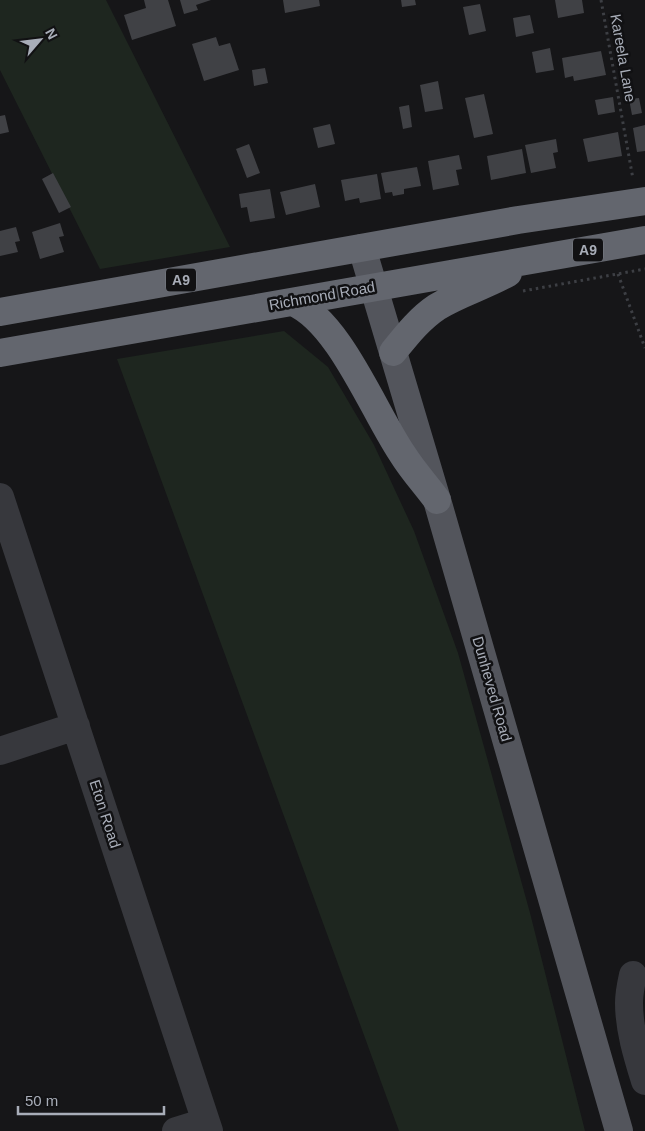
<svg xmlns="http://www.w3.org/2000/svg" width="645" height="1131" font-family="Arial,sans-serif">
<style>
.green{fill:#1e261f}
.building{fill:#404145}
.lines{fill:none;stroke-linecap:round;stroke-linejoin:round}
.path{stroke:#3d3f44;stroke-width:3;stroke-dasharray:2.5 4;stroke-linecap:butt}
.minor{stroke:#37383d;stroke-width:28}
.major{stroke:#53555c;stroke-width:28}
.highway{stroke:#63666e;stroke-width:28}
.labels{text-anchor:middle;stroke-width:5;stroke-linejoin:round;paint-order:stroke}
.shield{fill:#111113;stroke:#7b7e86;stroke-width:1}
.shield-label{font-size:14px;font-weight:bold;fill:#a8adb8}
.street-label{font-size:15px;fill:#a8adb8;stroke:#111113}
</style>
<rect width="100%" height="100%" fill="#161618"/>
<path class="green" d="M0 0H106L230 247 100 269 0 70Z
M284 331 328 367 374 445 414 531 458 653 530 913 585 1131H399L117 359Z"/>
<path class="building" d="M144 0H168L176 26 132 40 124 15 146 8Z
M180 0H211L196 5 198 10 184 14Z
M283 0H319L320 6 285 13Z
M401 0H415L416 5 402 7Z
M555 0H582L584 13 558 18Z
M480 4 486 31 469 35 463 7Z
M530 15 534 33 516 37 513 18Z
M216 37 219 46 230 43 239 70 204 81 192 44Z
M550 48 554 70 536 73 532 52Z
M601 51 606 75 574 81 573 76 565 78 562 58Z
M265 68 268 83 254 86 252 70Z
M438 81 443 109 425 112 420 85Z
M484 94 493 134 474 138 465 98Z
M613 97 615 112 598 115 595 100Z
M639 98 642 113 632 115 629 99Z
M409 105 412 127 403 129 399 107Z
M5 115 9 132 0 134V116Z
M330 124 335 144 318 148 313 128Z
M645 125V151L637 152 633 128Z
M618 132 622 156 588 162 583 139Z
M556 139 558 152 553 153 556 168 531 173 525 145Z
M249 144 260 173 247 178 236 149Z
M522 149 526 173 491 180 487 156Z
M459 155 462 169 456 170 459 185 433 190 428 161Z
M417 167 421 186 404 189V194L393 196 392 192 385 193 381 173Z
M53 173 71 207 59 213 42 179Z
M377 174 381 199 360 203 359 198 345 201 341 180Z
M315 184 320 207 286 215 280 192Z
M270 189 275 218 250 222 247 207 241 208 239 194Z
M60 223 64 236 59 237 64 252 40 259 32 232Z
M16 227 20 241 15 242 18 252 0 256V231Z"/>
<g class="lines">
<path class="path" d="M601 0 633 179
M618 274 645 348
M523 291 645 269"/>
<path class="minor" d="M0 497 209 1131
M0 751 76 726
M633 975C631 984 629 993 629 1003 629 1029 637 1055 645 1081
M176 1131 205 1122"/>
<path class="major" d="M362 248 437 500 619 1131"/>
<path class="highway" d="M293 302C340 322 374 413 403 455 413 471 426 485 437 500
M0 312 518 220 645 201
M393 352C406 336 419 319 437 307 460 293 485 286 508 273
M0 353 645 240"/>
</g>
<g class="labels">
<g class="shield">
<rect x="573" y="238.5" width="30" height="23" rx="4"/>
<rect x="166" y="268.5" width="30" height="23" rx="4"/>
</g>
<g class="shield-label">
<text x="588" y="255">A9</text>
<text x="181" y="285">A9</text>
</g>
<g class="street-label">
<text transform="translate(623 58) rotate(80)" y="5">Kareela Lane</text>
<text transform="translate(322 296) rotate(-10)" y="5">Richmond Road</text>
<text transform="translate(492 689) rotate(74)" y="5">Dunheved Road</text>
<text transform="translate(105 814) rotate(72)" y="5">Eton Road</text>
</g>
</g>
<g transform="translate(40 40) rotate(62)" stroke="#111113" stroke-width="4" paint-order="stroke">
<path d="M0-4L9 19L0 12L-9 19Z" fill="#a8adb8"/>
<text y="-8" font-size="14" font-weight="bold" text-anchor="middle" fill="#a8adb8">N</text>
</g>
<path d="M18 1106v8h146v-8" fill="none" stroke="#a8adb8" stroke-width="2.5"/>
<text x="25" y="1106" font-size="15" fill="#a8adb8" stroke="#111113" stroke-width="4" paint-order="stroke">50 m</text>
</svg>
